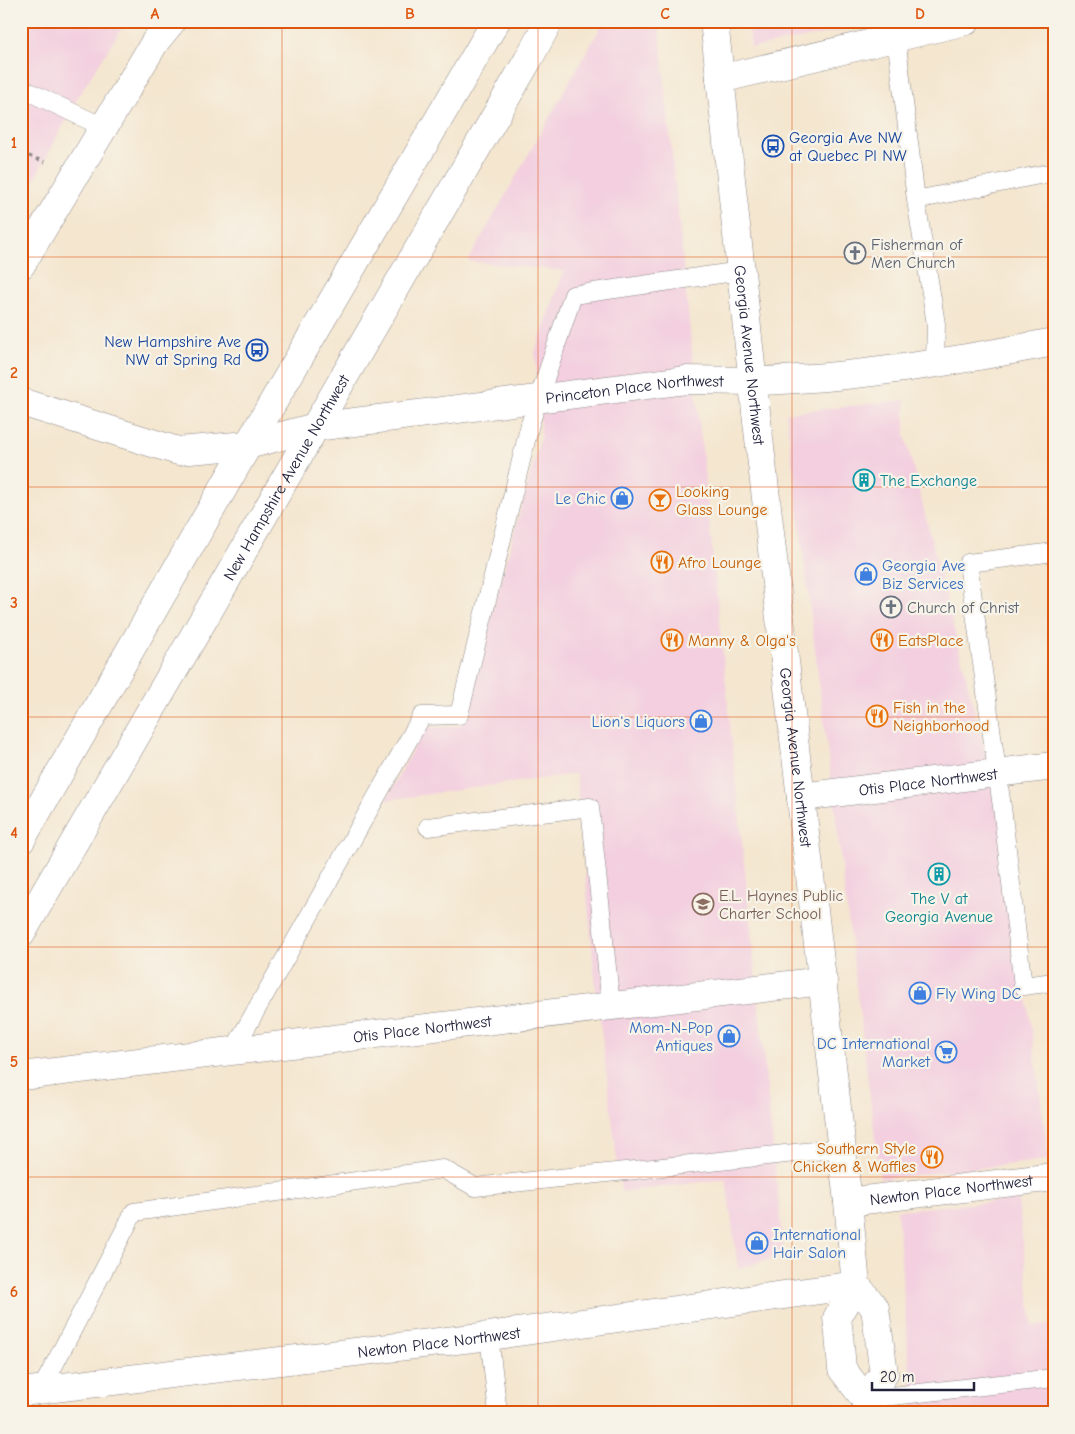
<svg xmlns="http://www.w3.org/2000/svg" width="1075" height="1434" font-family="'Comic Neue',sans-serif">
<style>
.built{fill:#f3cfdf}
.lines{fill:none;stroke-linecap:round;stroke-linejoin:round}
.service-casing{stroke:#8b8485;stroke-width:19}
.minor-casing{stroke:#8b8485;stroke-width:29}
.tertiary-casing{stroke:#8b8485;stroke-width:29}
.secondary-casing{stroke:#8b8485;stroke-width:29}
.trunk-casing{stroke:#8b8485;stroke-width:29}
.path{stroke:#8b8485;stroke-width:3;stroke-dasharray:4 4;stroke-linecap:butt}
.service{stroke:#fff;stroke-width:18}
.minor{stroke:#fff;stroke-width:28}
.tertiary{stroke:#fff;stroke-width:28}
.secondary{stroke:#fff;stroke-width:28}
.trunk{stroke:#fff;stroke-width:28}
.grid{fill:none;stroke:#de560e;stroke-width:1;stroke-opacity:0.55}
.labels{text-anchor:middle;stroke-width:4.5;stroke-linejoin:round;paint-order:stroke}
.transit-label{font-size:16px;fill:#164399;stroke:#f7f3e8;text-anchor:start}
.worship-label{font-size:16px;fill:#5b616d;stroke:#f7f3e8;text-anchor:start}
.street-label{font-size:16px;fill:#22223b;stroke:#f7f3e8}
.culture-label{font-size:16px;fill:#0d838f;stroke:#f7f3e8;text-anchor:start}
.food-label{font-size:16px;fill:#c56008;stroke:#f7f3e8;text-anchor:start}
.shop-label{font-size:16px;fill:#366cbe;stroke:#f7f3e8;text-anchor:end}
.education-label{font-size:16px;fill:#785e54;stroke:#f7f3e8;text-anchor:start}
.neatline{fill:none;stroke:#de560e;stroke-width:2}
.grid-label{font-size:16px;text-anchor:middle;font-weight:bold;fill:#de560e}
</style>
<rect width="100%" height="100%" fill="#f7f3e8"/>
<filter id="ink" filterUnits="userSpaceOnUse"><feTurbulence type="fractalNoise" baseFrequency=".02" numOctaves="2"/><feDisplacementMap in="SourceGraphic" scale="10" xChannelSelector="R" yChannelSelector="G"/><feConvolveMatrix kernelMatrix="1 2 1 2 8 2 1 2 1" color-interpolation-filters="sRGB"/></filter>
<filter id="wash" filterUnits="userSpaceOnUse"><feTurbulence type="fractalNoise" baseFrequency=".0096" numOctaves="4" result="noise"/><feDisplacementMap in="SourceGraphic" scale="20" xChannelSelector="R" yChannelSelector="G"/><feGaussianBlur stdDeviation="1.12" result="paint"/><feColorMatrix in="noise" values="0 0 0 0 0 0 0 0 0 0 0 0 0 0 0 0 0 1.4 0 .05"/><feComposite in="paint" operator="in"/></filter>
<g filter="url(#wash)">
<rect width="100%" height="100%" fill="#f4e6cf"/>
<path class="built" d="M21 21H126L78 97 21 205Z
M604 21H654L659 27 784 1255 738 1269 726 1179 621 1192 595 979 576 774 386 800 424 728 460 726 541 437 535 352 564 271 468 261Z
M748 21H891L751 48Z
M905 400V435L1004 827 1049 1160 880 1179 786 413Z
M1018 1200 1033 1326 1054 1324V1413H913L897 1210Z"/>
</g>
<g filter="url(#ink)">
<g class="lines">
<g class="service-casing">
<path id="service" d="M894 21 916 200 936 324 935 362
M21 88 103 127
M916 200 1054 172
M1054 552 968 563 1002 807 1023 986 1054 982
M428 827 590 807 611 1006
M233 1051 422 716 459 715 530 424 573 295 741 271
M489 1336 498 1413
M41 1390 134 1212 443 1169 475 1187 842 1148
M865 1399 1054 1378"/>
</g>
<g class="minor-casing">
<g id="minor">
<path d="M720 79 966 21"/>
<path d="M21 265 155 42 172 21"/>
<path d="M753 381C853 379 955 361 1054 342"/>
<path id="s1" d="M801 797 1054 766"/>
<path id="s2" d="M21 1076 823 981"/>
<path id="s3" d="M848 1202 1054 1177"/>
<path id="s4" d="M21 1392 489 1336 856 1285"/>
</g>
</g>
<g class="tertiary-casing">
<path id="tertiary" d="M21 402 178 451 248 445 315 427"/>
</g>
<g class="secondary-casing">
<g id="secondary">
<path id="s5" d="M315 427 686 380 753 381"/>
<path d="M21 840 248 445 496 21"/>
<path id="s6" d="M21 934 528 60 549 21"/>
</g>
</g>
<g class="trunk-casing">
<g id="trunk">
<path id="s7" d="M714 21 757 421 848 1202 856 1285 837 1318 839 1334 842 1369 865 1399 867 1413"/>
<path d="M856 1285 875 1308 884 1374 865 1399"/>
</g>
</g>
<path class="path" d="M21 153 45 162"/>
<use href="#service" class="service"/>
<use href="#minor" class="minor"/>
<use href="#tertiary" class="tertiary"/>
<use href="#secondary" class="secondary"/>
<use href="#trunk" class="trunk"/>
</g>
</g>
<path class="grid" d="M282 21V1413M538 21V1413M792 21V1413M21 257H1054M21 487H1054M21 717H1054M21 947H1054M21 1177H1054"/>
<defs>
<g id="bus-ring" transform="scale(1.125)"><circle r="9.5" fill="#f7f3e8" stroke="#1a4fb4" stroke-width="1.5"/><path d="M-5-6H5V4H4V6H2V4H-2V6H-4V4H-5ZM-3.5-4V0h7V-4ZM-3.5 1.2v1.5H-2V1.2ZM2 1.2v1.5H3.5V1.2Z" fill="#1a4fb4"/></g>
<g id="church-ring" transform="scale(1.125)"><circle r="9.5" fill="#f7f3e8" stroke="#6b7280" stroke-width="1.5"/><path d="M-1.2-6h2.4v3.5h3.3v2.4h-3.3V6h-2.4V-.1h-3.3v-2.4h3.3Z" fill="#6b7280"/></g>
<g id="building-ring" transform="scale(1.125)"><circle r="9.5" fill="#f7f3e8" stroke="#0f9aa8" stroke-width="1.5"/><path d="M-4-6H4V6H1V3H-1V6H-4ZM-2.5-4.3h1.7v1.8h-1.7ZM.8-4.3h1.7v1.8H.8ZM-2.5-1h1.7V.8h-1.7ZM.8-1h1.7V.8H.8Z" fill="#0f9aa8"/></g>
<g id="shop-ring" transform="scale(1.125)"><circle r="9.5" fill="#f7f3e8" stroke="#3f7fe0" stroke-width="1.5"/><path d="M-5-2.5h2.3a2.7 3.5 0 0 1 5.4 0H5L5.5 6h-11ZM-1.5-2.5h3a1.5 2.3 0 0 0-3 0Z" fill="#3f7fe0"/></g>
<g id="bar-ring" transform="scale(1.125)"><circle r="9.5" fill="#f7f3e8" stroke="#e8710a" stroke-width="1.5"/><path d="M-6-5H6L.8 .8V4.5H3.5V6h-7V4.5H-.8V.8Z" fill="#e8710a"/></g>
<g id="restaurant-ring" transform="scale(1.125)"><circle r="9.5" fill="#f7f3e8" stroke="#e8710a" stroke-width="1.5"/><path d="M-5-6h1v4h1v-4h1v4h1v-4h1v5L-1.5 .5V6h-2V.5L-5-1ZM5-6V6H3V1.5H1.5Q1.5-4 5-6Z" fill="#e8710a"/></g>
<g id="school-ring" transform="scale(1.125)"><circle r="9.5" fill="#f7f3e8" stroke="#8d6e63" stroke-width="1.5"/><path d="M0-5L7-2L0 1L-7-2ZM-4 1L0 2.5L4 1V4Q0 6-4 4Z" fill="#8d6e63"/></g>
<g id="supermarket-ring" transform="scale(1.125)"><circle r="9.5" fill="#f7f3e8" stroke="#3f7fe0" stroke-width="1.5"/><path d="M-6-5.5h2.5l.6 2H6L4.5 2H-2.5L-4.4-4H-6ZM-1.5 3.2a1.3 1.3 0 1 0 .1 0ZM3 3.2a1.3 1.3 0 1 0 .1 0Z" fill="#3f7fe0"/></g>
</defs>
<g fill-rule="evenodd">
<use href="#bus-ring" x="773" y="146"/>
<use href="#church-ring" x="855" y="253"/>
<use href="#bus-ring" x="257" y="350"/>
<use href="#building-ring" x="864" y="480"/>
<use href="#shop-ring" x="622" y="498"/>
<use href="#bar-ring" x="660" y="500"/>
<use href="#restaurant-ring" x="662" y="562"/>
<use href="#shop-ring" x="866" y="574"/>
<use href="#church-ring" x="891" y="607"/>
<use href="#restaurant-ring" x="672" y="640"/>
<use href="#restaurant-ring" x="882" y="640"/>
<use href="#restaurant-ring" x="877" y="716"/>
<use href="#shop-ring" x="701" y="721"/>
<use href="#building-ring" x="939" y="874"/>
<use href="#school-ring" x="703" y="904"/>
<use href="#shop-ring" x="920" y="993"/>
<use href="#shop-ring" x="729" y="1036"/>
<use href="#supermarket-ring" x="946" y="1052"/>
<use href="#restaurant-ring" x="932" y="1157"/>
<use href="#shop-ring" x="757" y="1243"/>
</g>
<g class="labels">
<g class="transit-label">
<text x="789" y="143">Georgia Ave NW<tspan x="789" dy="18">at Quebec Pl NW</tspan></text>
<text x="241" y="347" text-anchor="end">New Hampshire Ave<tspan x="241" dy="18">NW at Spring Rd</tspan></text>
</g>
<g class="worship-label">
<text x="871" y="250">Fisherman of<tspan x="871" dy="18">Men Church</tspan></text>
<text x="907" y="613">Church of Christ</text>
</g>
<g class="street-label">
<text dy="6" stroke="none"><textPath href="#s7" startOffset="336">Georgia Avenue Northwest</textPath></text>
<text dy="6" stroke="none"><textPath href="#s5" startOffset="322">Princeton Place Northwest</textPath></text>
<text dy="6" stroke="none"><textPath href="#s6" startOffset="528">New Hampshire Avenue Northwest</textPath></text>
<text dy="6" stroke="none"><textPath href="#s7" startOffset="741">Georgia Avenue Northwest</textPath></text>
<text dy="6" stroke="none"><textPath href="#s1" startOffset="128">Otis Place Northwest</textPath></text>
<text dy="6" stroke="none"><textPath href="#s2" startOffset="404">Otis Place Northwest</textPath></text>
<text dy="6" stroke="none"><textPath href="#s3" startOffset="104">Newton Place Northwest</textPath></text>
<text dy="6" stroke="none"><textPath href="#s4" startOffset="421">Newton Place Northwest</textPath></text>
</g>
<g class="culture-label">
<text x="880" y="486">The Exchange</text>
<text x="939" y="904" text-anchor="middle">The V at<tspan x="939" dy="18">Georgia Avenue</tspan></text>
</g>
<g class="food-label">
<text x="676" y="497">Looking<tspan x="676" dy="18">Glass Lounge</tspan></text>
<text x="678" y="568">Afro Lounge</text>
<text x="688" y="646">Manny &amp; Olga's</text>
<text x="898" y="646">EatsPlace</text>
<text x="893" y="713">Fish in the<tspan x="893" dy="18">Neighborhood</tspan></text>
<text x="916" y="1154" text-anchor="end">Southern Style<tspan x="916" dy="18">Chicken &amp; Waffles</tspan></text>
</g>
<g class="shop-label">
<text x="606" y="504">Le Chic</text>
<text x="882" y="571" text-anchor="start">Georgia Ave<tspan x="882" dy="18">Biz Services</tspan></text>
<text x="685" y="727">Lion's Liquors</text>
<text x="936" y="999" text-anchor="start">Fly Wing DC</text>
<text x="713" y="1033">Mom-N-Pop<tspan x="713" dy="18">Antiques</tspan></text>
<text x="930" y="1049">DC International<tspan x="930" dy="18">Market</tspan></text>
<text x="773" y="1240" text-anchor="start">International<tspan x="773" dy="18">Hair Salon</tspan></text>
</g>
<g class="education-label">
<text x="719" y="901">E.L. Haynes Public<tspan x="719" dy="18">Charter School</tspan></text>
</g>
</g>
<rect width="1075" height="1434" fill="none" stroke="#f7f3e8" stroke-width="55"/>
<path d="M872 1382v8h102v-8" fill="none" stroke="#22223b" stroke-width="2.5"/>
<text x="880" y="1382" font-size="15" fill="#22223b" stroke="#f7f3e8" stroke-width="4" paint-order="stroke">20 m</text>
<rect x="28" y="28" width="1020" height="1378" class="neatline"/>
<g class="grid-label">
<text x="155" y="19">A</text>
<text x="410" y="19">B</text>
<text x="665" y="19">C</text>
<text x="920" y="19">D</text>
<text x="14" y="148">1</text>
<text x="14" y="378">2</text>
<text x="14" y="608">3</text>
<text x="14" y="838">4</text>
<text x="14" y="1067">5</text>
<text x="14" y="1297">6</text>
</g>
</svg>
